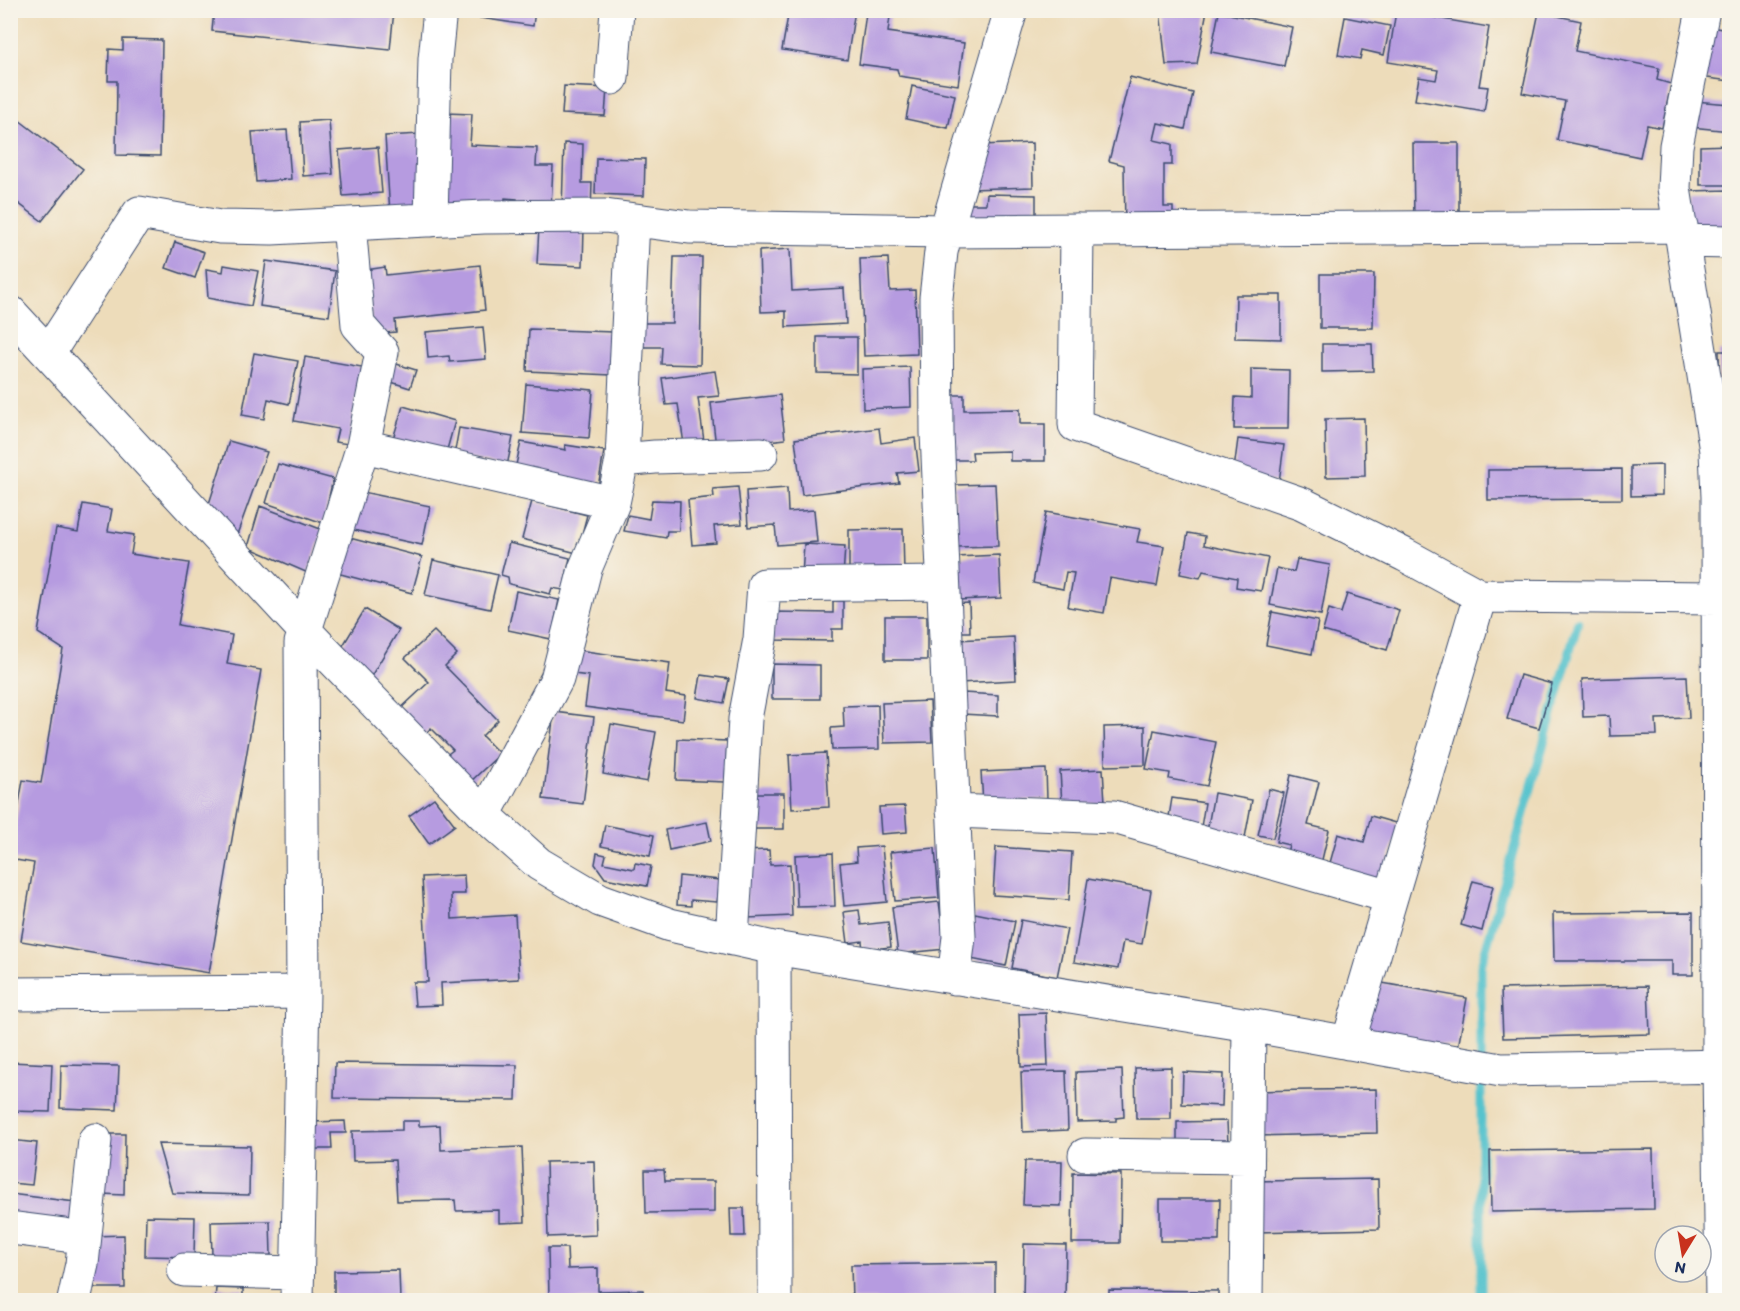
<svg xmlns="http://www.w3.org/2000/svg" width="1740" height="1311" font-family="Itim,sans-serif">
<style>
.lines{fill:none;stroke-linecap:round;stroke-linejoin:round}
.stream{stroke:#56c3cd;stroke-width:9}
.building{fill:#b69be0}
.minor-casing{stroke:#3a496c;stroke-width:35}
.minor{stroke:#fff;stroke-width:33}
</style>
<rect width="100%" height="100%" fill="#f7f3e8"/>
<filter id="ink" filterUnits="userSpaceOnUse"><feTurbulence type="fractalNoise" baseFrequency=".0167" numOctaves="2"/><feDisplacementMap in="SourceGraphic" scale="12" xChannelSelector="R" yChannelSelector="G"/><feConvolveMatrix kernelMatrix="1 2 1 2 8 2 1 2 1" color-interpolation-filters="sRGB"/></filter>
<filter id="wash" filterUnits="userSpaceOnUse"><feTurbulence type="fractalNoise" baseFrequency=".008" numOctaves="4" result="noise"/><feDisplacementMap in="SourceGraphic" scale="24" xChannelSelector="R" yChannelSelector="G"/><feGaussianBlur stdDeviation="1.35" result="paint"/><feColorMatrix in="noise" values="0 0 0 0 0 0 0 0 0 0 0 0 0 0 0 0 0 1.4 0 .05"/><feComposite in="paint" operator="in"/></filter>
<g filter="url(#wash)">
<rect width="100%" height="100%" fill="#eddcba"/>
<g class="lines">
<path class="stream" d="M1481 1059V966L1578 622
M1481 1073V1300"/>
</g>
<g id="blocks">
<path class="building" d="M214 10H394L390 50 212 31Z
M454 10H535L533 26 454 14Z
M789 10H855L847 60 782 50Z
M1160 10H1207L1197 64 1166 65Z
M1396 11 1489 27 1479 86 1488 87 1484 112 1415 100 1419 77 1436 80 1438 70 1388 62Z
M1219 12 1292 27 1284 66 1211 52Z
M1539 12 1581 21 1575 51 1659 68 1657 80 1671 84 1662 128 1647 125 1640 157 1557 140 1565 101 1522 93Z
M866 13 890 16 888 32 964 43 958 85 899 76 897 69 859 64Z
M1345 17 1390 26 1384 55 1362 50 1360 59 1338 55Z
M1708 27 1730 30V81L1700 77Z
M123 39 162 40 160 156 116 155 117 81H108L109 49 123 50Z
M1130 77 1193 93 1185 129 1158 123 1154 140 1172 144V165H1164V207H1173V228L1125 227 1124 165 1109 161Z
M564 86 607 88 605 116 562 114Z
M912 86 955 95 948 128 906 119Z
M1694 101 1730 104V131L1691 127Z
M445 113 472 114 470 145 537 148 536 166H553L551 207 517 206V199L505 198 504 205 440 214Z
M15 117 83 169 42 221 10 197V122Z
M329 120 333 174 303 176 300 122Z
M287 130 291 179 256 182 252 132Z
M421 134 426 210 390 213 385 136Z
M564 143 583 144 582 183H592L591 212 562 210Z
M1032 143 1033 187 970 189 981 145Z
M1413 143H1459V222L1414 223Z
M1730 145V185H1700V146Z
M378 147 382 193 343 196 339 150Z
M596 158 645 159 644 196 595 194Z
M1730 190V233L1689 234 1688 191Z
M987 194 1036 195V225H956L957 204H986Z
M539 227 584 228 583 266 537 264Z
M175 242 204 252 195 278 166 268Z
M790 249 792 291 844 288 846 324 786 327V311L761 312 759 251Z
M674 257H702L700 365 661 364 662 347H640V323H672Z
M888 258 890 291 915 290 917 354 864 356 860 259Z
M266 261 335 271 329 316 260 306Z
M224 265 258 271 251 306 208 298 206 269 223 272Z
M480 265 485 310 395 320 396 332 373 334 366 270 385 267 386 275Z
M1320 274H1374L1373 328H1320Z
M1236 295H1281V339L1235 338Z
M483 327 486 359 450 362 449 356 428 358 426 332Z
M529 329 613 332 611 375 527 371Z
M817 337H857V374L817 373Z
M1322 344H1372L1373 371 1322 372Z
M1719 351H1730V423H1720Z
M254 353 298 361 289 404 268 399 264 419 242 415Z
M305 357 362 367 348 444 335 442 338 429 294 421Z
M390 362 416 370 410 388 385 380Z
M910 367 911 407 863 409 862 369Z
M1251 369 1289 370 1288 429H1234L1235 397 1251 398Z
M715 371 719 396 698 398 704 441 684 444 678 404 666 405 662 378Z
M526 384 593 390 589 438 522 433Z
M780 395 785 439 716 447 711 403Z
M941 395H964V410L1020 409V424H1045V461H1010V451L972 452 973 460H942Z
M403 406 455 421 445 457 392 442Z
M1364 418 1365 476 1326 477 1325 419Z
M459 428 513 437 507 466 454 456Z
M879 428 881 443 915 438 919 471 897 473 899 483 802 495 795 439Z
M1238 439 1284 445 1279 482 1233 477Z
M229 441 267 452 235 540 207 510Z
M521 442 566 450 565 445 604 451 597 493 514 474Z
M278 464 333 479 323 523 266 503Z
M1662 465V495L1631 496V466Z
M1622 469V499L1488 500V470Z
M995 484 998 546 957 547 954 485Z
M738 487 742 524 714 526 716 543 692 545 688 500 714 497 713 489Z
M787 488 788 512 814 510 817 542 777 545 775 525 748 527 746 491Z
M358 491 430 506 422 545 349 529Z
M652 500 680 501 679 531H667L666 538 624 531 628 515 649 519Z
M532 501 587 515 577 553 522 539Z
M83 504 112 509 108 531 134 535 131 554 189 563 178 625 232 635 227 664 261 670 209 973 21 941 34 863 10 859V855L23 780 41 783 63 649 38 633 56 528 78 532Z
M260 506 323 530 308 573 248 547Z
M1046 512 1140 529 1137 542 1164 546 1157 586 1110 578 1104 613 1068 607 1074 573 1066 572 1063 589 1033 583Z
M903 529 904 574H849V530Z
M1188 533 1205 536 1204 545 1268 558 1261 591 1236 587 1237 578 1203 571 1200 578 1180 574Z
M342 536 422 557 412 593 333 572Z
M509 543 570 558 563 590 552 588 550 594 509 584 508 577 501 575Z
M804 544 845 546 843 577 802 576Z
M999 555 1001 598 958 600 956 557Z
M1297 559 1330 565 1321 615 1270 605 1277 568 1294 572Z
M433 560 498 575 490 609 425 595Z
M516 591 559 600 551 639 508 630Z
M1347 594 1399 610 1387 650 1323 631 1329 609 1341 613Z
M833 601H843V629H832V641L773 640V612L833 613Z
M969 603 970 632H950L949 604Z
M365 609 399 630 370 678 336 657Z
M1272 612 1318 621 1312 654 1266 645Z
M885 616H927V660H885Z
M434 631 457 654 445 666 498 720 482 736 500 754 469 783 444 757 453 750 431 728 422 737 397 712 429 682 405 658Z
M1014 637 1016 680 959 683 957 640Z
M578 650 670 663 666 693 686 696 683 720 585 707 589 676 574 674Z
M772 664 820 665V699H772Z
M701 675 729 679 724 703 697 698Z
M1520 675 1552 684 1539 728 1507 719Z
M1687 676 1689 718 1656 719 1657 735 1610 736 1609 716 1583 717 1582 679Z
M963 693 998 695V716L962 714Z
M930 701 932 742 884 743 882 703Z
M878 705 879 749 832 750 831 728 844 727 843 706Z
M554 712 594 717 583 804 543 799Z
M611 724 656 732 647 782 603 774Z
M1145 726V765L1105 766 1104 727Z
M1154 730 1216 742 1207 786 1169 779 1170 773 1146 769Z
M678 739 727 741 725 782 676 780Z
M826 753 829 807 792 809 789 755Z
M1046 769 1047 799 983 803 981 772Z
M1103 769 1105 803 1062 805 1060 771Z
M1291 775 1319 782 1308 825 1329 830 1321 864 1286 856 1289 845 1276 842Z
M1269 789 1284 793 1273 838 1258 835Z
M748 793H784V829H747Z
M1214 793 1252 800 1244 843 1206 837Z
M434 798 455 825 429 844 409 816Z
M1172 798 1205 803 1200 833 1167 829Z
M905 806 907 832 881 834 879 807Z
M1371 816 1399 824 1381 886 1328 870 1338 834 1364 842Z
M707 822 711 841 669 850 665 830Z
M605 825 654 835 650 856 601 846Z
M882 846 887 902 844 906 840 863 857 861 856 848Z
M996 847 1072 852 1069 900 993 895Z
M935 848 939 898 895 901 890 852Z
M769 850 770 865 790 864 792 916 747 918 744 851Z
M597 853 606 855 604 863 634 869 635 863 651 866 647 886 605 878 595 864Z
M833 853 835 906 797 907 795 855Z
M464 875 465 894H451L452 919 515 915 519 979 441 983 442 1005 415 1006 413 982H428L422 877Z
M679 876 720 880 717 902 691 900V906L677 905Z
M1088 879 1151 890 1142 944 1123 941 1118 969 1074 962Z
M1473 881 1493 886 1482 931 1461 925Z
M939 902 945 949 898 954 892 907Z
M859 910 861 925 888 922 891 947 863 950 862 941 848 943 844 912Z
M1693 912V975H1672V961H1554L1553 913Z
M975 913 1015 921 1006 966 966 958Z
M1021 920 1067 929 1057 977 1012 968Z
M1371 981 1467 998 1458 1048 1362 1030Z
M1648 986 1650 1034 1503 1038 1501 989Z
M1046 1013 1048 1066 1021 1067 1019 1014Z
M10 1062 52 1064 50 1112 10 1111Z
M335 1063 517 1065 516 1100 334 1098Z
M61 1065 119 1066 117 1110 60 1108Z
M1171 1067V1119H1136L1135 1068Z
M1122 1070 1124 1117 1116 1118V1121L1077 1122 1076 1072Z
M1066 1071 1068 1130 1023 1132 1021 1072Z
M1183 1072 1223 1074 1222 1106 1182 1104Z
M1376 1089 1377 1133 1256 1136 1255 1091Z
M345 1121 346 1133H331L332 1149H312L311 1122Z
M402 1121H419V1126L440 1125 441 1150 522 1147 525 1222 499 1223V1210L456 1211 455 1200 397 1201 395 1160 353 1161 352 1131 402 1130Z
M1227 1121 1228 1144 1177 1145V1122Z
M103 1134H125L124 1195 102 1194Z
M10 1140 37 1143 32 1185 10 1183Z
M158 1144 250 1146 249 1195 172 1193Z
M1653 1149 1654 1209 1491 1212 1490 1151Z
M594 1161 596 1235 548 1237 546 1162Z
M1025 1161H1062L1061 1206 1023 1205Z
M645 1170H664L665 1181H714V1212L646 1213Z
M1073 1173 1121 1174 1120 1243H1072Z
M1378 1179 1379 1229 1257 1232 1256 1181Z
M10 1194 75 1202 71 1233 10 1225Z
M1160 1199H1220L1219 1241H1160Z
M730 1208H744L745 1236H731Z
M146 1216 195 1217 194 1257 145 1256Z
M270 1221 271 1255 212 1256 211 1222Z
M124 1235 125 1288H95L94 1236Z
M1024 1244 1066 1245 1065 1300H1023Z
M548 1248H567L568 1269 598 1268V1291L643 1290 644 1300H549Z
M995 1263V1300H852L851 1265Z
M399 1270 400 1300H314V1298H334V1271Z
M216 1288 243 1289V1300H215Z
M1109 1290 1218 1291V1300H1109Z
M672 1298H717V1300H672Z"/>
</g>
</g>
<g filter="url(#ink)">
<use href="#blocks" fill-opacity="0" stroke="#3a496c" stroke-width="1.5"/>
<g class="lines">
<g class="minor-casing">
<path id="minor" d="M1703 10 1676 146 1674 188 1716 451 1718 497 1719 1066 1722 1300
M612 78 617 10
M431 220 435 59 440 10
M1077 230 1075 425 1302 504 1405 555 1480 596 1718 598
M1683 241 1730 242
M10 312 304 630 484 815 539 864 600 900 670 925 774 948 1249 1025 1501 1070 1730 1066
M49 352 139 213 220 227 272 228 484 217 605 216 689 227 946 231 1681 226
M363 446 613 503
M622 460 655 457 761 454
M953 811 1114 817 1391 897
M484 815 557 679 585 569 613 503 622 460 633 220
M732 939 745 719 760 639 764 585 943 583
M774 948 775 1300
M954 978 959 937 937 433 936 298 941 252 946 231 1011 10
M10 994 303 992
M1348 1043 1480 596
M1085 1155 1247 1157
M10 1228 65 1235
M184 1270 297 1273
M74 1300 82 1264 95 1140
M297 1300 303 992 301 643 363 446 382 352 358 325 349 224
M1246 1300 1249 1025"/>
</g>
<use href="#minor" class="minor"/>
</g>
</g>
<rect width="1740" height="1311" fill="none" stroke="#f7f3e8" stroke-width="36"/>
<g transform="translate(1683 1254) rotate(191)"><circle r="28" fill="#f7f3e8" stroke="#9fa5b1" stroke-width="1.5"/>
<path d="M0-4.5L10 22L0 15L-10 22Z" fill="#c8321e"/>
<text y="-9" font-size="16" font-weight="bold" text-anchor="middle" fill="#1b2f5e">N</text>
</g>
</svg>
